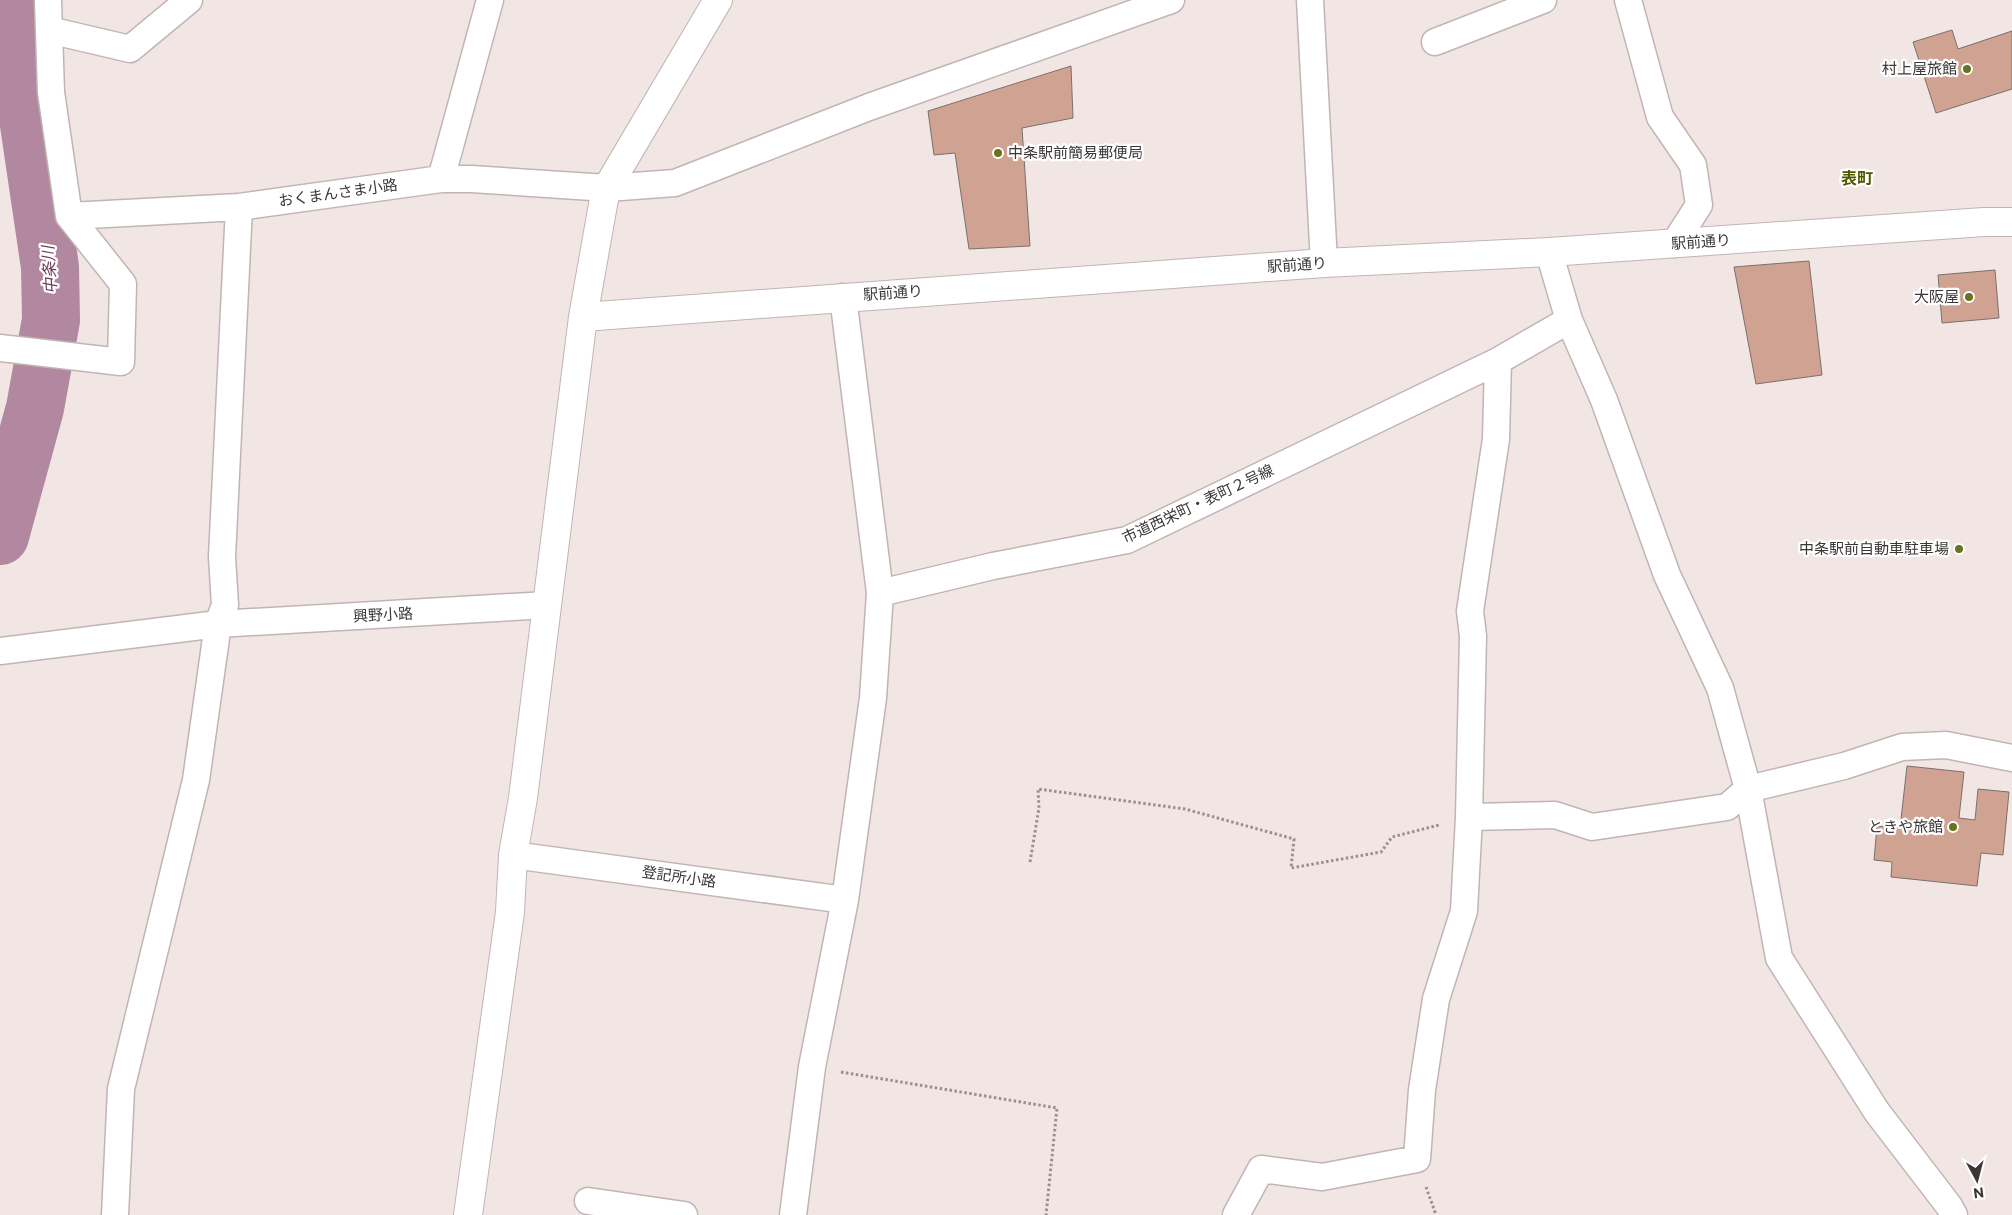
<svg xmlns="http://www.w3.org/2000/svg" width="2012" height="1215" font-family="Commissioner,'Noto Sans JP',sans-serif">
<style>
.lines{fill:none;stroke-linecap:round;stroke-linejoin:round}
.river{stroke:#b1889f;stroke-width:58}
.building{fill:#d0a292;stroke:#7a706d}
.street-casing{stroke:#c1b5b4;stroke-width:29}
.secondary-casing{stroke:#c1b5b4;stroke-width:30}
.path{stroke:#98908f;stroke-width:3;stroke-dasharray:2.5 2.5;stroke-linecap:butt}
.street{stroke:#fff;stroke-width:26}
.secondary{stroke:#fff;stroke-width:28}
.poi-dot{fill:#69731d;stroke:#fff;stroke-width:2}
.labels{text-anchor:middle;stroke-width:4.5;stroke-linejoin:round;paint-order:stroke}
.poi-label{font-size:15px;fill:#3c3737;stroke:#fff;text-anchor:end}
.street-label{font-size:15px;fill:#3c3737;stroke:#fff}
.neighbourhood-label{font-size:16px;font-weight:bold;fill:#4f5800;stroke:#fff}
.water-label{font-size:16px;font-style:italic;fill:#6f395a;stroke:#fff}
</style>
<rect width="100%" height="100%" fill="#f2e6e5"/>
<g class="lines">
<path class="river" d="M0 536 35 408 51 320 50 267 18 50 21 0"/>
</g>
<path class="building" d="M1952 30 1958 49 2012 31V89L1936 113 1913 42Z
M1071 66 1073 118 1022 128 1030 246 969 249 955 153 934 155 928 111Z
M1809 261 1822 375 1756 384 1734 267Z
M1995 270 1999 318 1942 323 1938 275Z
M1907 766 1964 772 1959 818 1975 820 1978 789 2009 792 2003 855 1981 853 1977 886 1891 877 1892 862 1874 860 1877 826 1900 828Z"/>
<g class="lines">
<g class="street-casing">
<path id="street" d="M1310 0 1324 263
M1628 0 1660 117 1693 165 1699 205 1674 244
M49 30 130 49 189 0
M1435 42 1543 0
M441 179 490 0
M69 216 239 207 441 179H471L607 188 675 183 869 107 1171 0
M1549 252 1569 320 1604 400 1667 575 1720 688 1748 789 1779 958 1877 1112 1949 1206 1954 1215
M0 348 121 362 123 284 69 216 51 92 48 0
M880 593 993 566 1127 540 1498 361 1569 320
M0 651 218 624 547 605
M1469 817 1555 815 1592 827 1727 807 1748 789 1844 766 1902 747 1946 745 2012 758
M513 855 845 900
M588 1201 684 1215
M115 1215 121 1089 196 780 218 624 225 605 222 557 239 207
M793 1215 812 1067 845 900 873 698 880 593 843 297
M1236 1215 1261 1169 1322 1177 1417 1159 1422 1090 1436 999 1464 911 1469 817 1473 636 1470 611 1496 439 1498 361"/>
</g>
<g class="secondary-casing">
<path id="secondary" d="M583 317 1324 263 1549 252 1984 222H2012
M468 1215 510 912 513 855 523 798 583 317 604 199 607 188 718 0"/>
</g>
<path class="path" d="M1030 862 1039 808 1038 789 1185 809 1294 839 1291 868 1381 852 1392 837 1439 825
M841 1072 1057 1108 1046 1215
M1426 1187 1436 1215"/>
<use href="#street" class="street"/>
<use href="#secondary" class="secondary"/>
</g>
<g class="poi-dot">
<circle cx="1967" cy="69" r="5"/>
<circle cx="998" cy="153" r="5"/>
<circle cx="1969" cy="297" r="5"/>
<circle cx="1959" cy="549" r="5"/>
<circle cx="1953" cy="827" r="5"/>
</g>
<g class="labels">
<g class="poi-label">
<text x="1957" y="74">村上屋旅館</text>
<text x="1008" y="158" text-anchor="start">中条駅前簡易郵便局</text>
<text x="1959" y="302">大阪屋</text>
<text x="1949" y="554">中条駅前自動車駐車場</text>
<text x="1943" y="832">ときや旅館</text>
</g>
<g class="street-label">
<text transform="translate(338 193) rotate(-8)" y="5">おくまんさま小路</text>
<text transform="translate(1701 242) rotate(-4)" y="5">駅前通り</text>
<text transform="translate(1297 265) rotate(-4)" y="5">駅前通り</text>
<text transform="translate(893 293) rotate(-4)" y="5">駅前通り</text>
<text transform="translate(1198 504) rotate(-25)" y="5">市道西栄町・表町２号線</text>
<text transform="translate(383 615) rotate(-3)" y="5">興野小路</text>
<text transform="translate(679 877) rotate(8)" y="5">登記所小路</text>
</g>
<g class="neighbourhood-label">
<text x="1857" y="184">表町</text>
</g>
<g class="water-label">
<text transform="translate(49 270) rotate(-94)" y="6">中条川</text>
</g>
</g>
<g transform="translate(1977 1180) rotate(173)" stroke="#ffffff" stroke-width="4" paint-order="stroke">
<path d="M0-4L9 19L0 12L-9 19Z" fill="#3c3737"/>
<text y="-8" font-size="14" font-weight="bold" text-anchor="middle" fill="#3c3737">N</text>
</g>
</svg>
